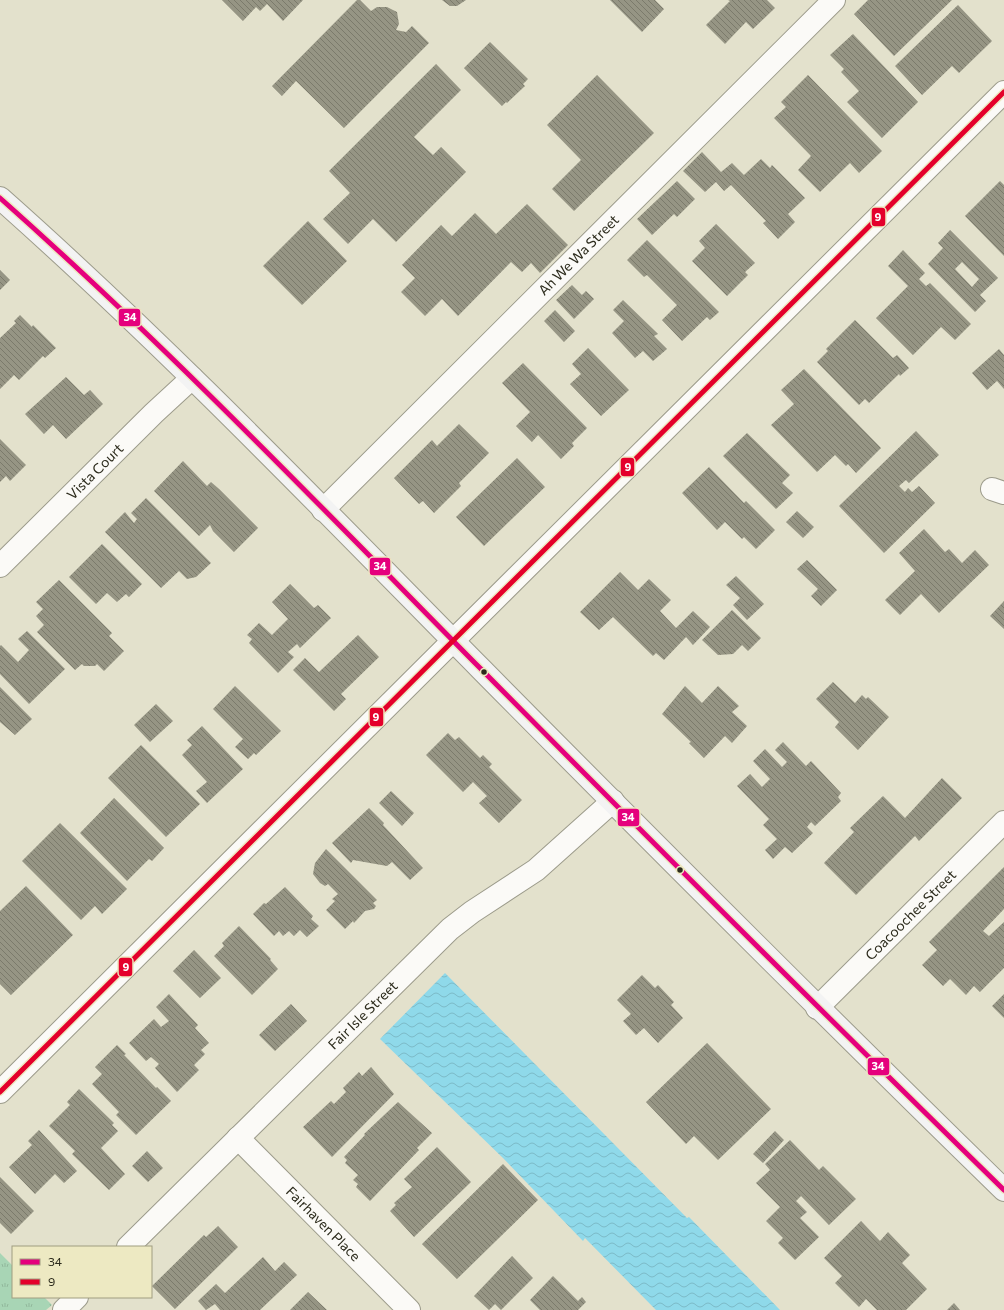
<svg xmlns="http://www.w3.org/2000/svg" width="1004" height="1310" font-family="Commissioner,sans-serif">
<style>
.grass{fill:url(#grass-tufts)}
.water{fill:url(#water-waves)}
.building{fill:url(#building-back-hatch);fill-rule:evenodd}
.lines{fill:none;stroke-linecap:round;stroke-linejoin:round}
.minor-casing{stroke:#9c9b8b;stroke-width:24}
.secondary-casing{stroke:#9c9b8b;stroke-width:24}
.minor{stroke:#fbfaf7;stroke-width:22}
.secondary{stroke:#f3f3f3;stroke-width:22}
.bus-1-casing{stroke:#ede9c2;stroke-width:8}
.bus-2-casing{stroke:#ede9c2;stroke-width:8}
.bus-1{stroke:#e5007d;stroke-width:5}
.bus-2{stroke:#e4002b;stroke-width:5}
.bus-dot{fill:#2c2b1c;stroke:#ede9c2;stroke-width:1.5}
.labels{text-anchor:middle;stroke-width:4;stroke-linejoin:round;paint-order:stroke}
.street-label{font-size:14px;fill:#2c2b1c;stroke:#ede9c2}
.line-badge{stroke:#ede9c2;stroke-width:1.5}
.badge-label{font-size:11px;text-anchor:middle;font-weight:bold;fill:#fff}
</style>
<defs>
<pattern id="grass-tufts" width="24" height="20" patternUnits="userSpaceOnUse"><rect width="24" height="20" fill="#a8d5b5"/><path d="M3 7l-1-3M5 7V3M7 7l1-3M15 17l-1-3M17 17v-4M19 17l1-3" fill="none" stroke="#91b79b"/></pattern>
<pattern id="water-waves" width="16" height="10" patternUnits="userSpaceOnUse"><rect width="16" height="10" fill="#8fd9ea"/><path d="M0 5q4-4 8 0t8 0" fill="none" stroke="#7cbac8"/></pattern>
<pattern id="building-back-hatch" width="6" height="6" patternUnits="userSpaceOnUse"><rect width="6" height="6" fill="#969584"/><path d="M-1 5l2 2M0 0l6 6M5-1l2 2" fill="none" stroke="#7b7a6b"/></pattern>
</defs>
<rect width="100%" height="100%" fill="#e3e1cc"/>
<path class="grass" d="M0 1253 13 1266V1297H44L52 1305 46 1310H0Z"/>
<path class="water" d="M445 973 687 1218 689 1217 780 1310H656L585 1238 583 1241 503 1158 380 1039Z"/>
<path class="building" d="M222 0H303L283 21 267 4 260 11 256 7 243 21Z
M357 0H360L371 11 377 7H387L397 12 399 24 396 30 406 32 412 26 429 43 344 128 296 81 282 96 272 86Z
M442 0H466L457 6H450Z
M610 0H655L664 9 642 32Z
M728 0H767L775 8 753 29 746 22 725 44 706 25 730 1Z
M868 0H952L894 56 854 14Z
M958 5 992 41 959 73 952 66 922 95 895 66Z
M853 34 918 102 882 138 847 102 859 91 841 72 844 69 830 55Z
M490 42 528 79 523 84 525 86 507 103 506 102 502 106 464 68Z
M436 64 461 90 414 137 433 155 441 147 466 172 396 242 373 219 348 244 323 219 350 193 329 171Z
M597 75 654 133 574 211 552 189 581 160 547 125Z
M808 75 882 151 859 173 850 163 820 192 798 170 811 156 774 118 786 107 781 102Z
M702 152 721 172 732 163 744 175 761 159 770 168 772 165 805 198 788 214 795 222 778 239 763 223 766 221 731 185 724 191 716 182 705 192 683 171Z
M677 181 695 199 677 217 674 214 652 235 637 219Z
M1000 181 1004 185V256L965 216Z
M527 204 568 245 540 273 531 263 522 272 511 262 458 316 442 299 425 316 401 292 415 278 402 265 441 225 452 236 475 213 496 234Z
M308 221 347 261 302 305 263 266Z
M716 224 755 263 745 272 748 275 727 296 692 261 705 248 699 241Z
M950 230 998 278 980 295 986 301 975 312 928 264 943 248 938 243ZM962 262 979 279 972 287 955 269Z
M647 240 719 312 710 320 707 317 682 341 662 320 677 305 647 275 644 277 627 260Z
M903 250 925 273 919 279 926 286 930 283 971 324 955 340 941 327 913 355 876 318 908 286 888 266Z
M0 270 10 280 0 290Z
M572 285 582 295 586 291 594 299 574 319 556 300Z
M623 300 658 334 654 336 667 349 653 361 643 351 635 358 612 333 624 321 613 310Z
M555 310 575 331 564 342 544 321Z
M20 315 32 327 33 325 56 348 45 358 43 356 19 380 14 375 0 389V338L16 323 14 321Z
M855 320 893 358 897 355 909 368 900 376 899 374 869 403 865 399 859 405 817 362 828 351 826 349Z
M588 348 629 390 601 416 570 384 581 374 572 364Z
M999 349 1004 355V389L997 381 987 390 972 373Z
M523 363 587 428 572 443 574 446 561 459 538 435 532 442 516 426 530 412 502 383Z
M804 369 881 448 856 473 848 464 846 466 835 455 817 472 771 425 794 404 781 390Z
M66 377 84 395 90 390 103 404 66 439 53 425 44 434 25 414Z
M459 424 489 453 459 483 461 486 434 513 423 501 419 504 394 478 432 440 437 446Z
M916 431 939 455 909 483 906 480 899 486 905 492 908 488 912 492 919 486 935 503 884 553 839 506Z
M747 433 790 475 782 483 793 493 776 509 723 456Z
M0 439 26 465 10 481 6 476 0 482Z
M517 458 545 487 484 546 456 517Z
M183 461 207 486 211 482 219 489 258 528 234 552 213 531 210 525 199 536 154 491Z
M709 467 744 503 746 501 775 530 756 549 744 537 742 539 725 522 717 530 682 493Z
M146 498 211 563 196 577 187 579 179 571 161 588 105 532 125 512 134 523 137 519 131 513Z
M797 511 814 527 803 538 786 522Z
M924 529 945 552 949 549 962 563 975 550 989 565 939 613 921 594 900 615 885 600 915 571 899 553Z
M102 544 142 584 129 597 126 594 117 602 107 593 96 604 69 577Z
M807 560 837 590 821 606 811 596 818 589 797 569Z
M620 572 638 590 649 579 671 600 660 611 676 628 693 611 710 627 693 645 686 637 664 660 656 653 653 656 613 617 599 630 580 612Z
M736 576 764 604 747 620 733 605 740 598 726 585Z
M59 580 112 633 109 636 124 651 104 671 97 664 95 666H84L82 664 75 670 37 632 44 625 36 616 43 609 36 602Z
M290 584 314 608 318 605 331 618 300 648 297 644 288 652 294 657 278 673 249 643 252 639 247 635 259 623 272 635 288 619 272 602Z
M1004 601V629L990 616Z
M732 610 761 638 748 651 742 645 733 654 718 655 702 640Z
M27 631 65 669 29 704 0 674V646L1 645 18 662 29 650 18 639Z
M358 635 379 657 341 694 346 699 334 711 293 670 305 658 319 672Z
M833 682 855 703 862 695 866 699 868 697 889 717 858 750 835 727 839 722 816 699Z
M235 686 281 731 256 755 254 753 248 759 235 747 243 739 213 709Z
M685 686 702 703 718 686 739 706 732 712 747 726 732 743 725 736 704 758 689 743 691 742 662 714Z
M0 687 32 719 15 735 0 722Z
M156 704 173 721 150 742 134 725Z
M202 726 243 769 207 803 196 791 207 782 182 755 192 745 187 740Z
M448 733 455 740 459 737 480 758 483 755 492 764 489 767 522 800 499 823 479 803 487 796 473 782 463 792 426 755Z
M783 742 806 766 811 761 841 793 838 797 841 801 815 826 811 822 807 827 813 833 792 853 785 847 773 859 765 850 777 839 763 825 769 819 737 786 750 774 762 787 770 779 753 761 765 749 782 767 787 762 775 750Z
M141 745 200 804 166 837 108 778Z
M942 778 962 798 919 841 915 836 856 895 824 863 854 832 850 828 883 796 905 818Z
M391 791 414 813 402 826 379 803Z
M114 798 164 848 152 861 149 859 127 881 80 833Z
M369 808 384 823 383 825 423 868 410 880 392 862 387 866 353 860 351 863 332 843Z
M60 823 127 889 102 914 95 906 81 920 22 861Z
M326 849 377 900 373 903 376 906 374 909 365 911 354 923 353 921 345 929 326 910 335 901 332 899 338 894 328 884 325 886 320 883 313 874 315 863Z
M1004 867V909L983 931 989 936 1004 922V968L980 992 974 986 966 995 950 979 943 986 922 965 937 950 929 942Z
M26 886 73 935 11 995 0 984V911Z
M285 887 313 916 311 919 319 926 307 937 300 930 294 936 289 931 283 936 279 931 274 936 253 914 264 903 266 904Z
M239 926 271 959 270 960 278 969 252 995 214 956 224 946 222 943Z
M194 950 221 978 200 998 173 971Z
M642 975 655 988 658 985 674 1002 671 1005 683 1018 658 1043 644 1028 636 1035 623 1021 631 1014 617 1000Z
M169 994 198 1025 195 1028 209 1043 201 1050 205 1054 194 1065 199 1070 177 1092 155 1068 159 1064 151 1057 146 1061 129 1043 154 1019 161 1027 169 1021 156 1007Z
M1004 994V1018L992 1006Z
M291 1004 307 1021 275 1051 259 1035Z
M707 1043 771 1109 718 1160 694 1136 686 1144 646 1102Z
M117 1045 126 1054 124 1055 156 1088 157 1087 171 1101 136 1135 116 1115 119 1112 92 1084 102 1074 95 1067Z
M371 1067 394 1094 332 1157 303 1127 331 1101 334 1104 346 1092 343 1088 359 1072 362 1076Z
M79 1089 114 1123 112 1125 118 1131 101 1148 125 1174 109 1190 72 1154 75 1151 49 1126 70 1105 67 1102Z
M398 1102 432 1133 417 1148 419 1150 370 1201 356 1187 358 1184 353 1180 358 1175 345 1163 347 1160 344 1157 365 1135 364 1134Z
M39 1130 77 1171 64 1183 55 1174 35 1194 9 1167 32 1145 28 1141Z
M775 1131 784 1140 763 1163 753 1154Z
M790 1140 819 1170 823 1166 856 1199 829 1225 801 1196 796 1201 807 1212 800 1218 819 1237 795 1260 778 1243 783 1238 766 1221 780 1207 756 1183 770 1170 765 1164Z
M437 1147 471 1182 414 1237 390 1211 396 1205 394 1203 412 1187 404 1179Z
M147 1151 163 1168 148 1182 132 1166Z
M503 1164 538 1200 457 1279 422 1244Z
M0 1177 34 1211 11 1234 0 1223Z
M861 1221 880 1241 888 1232 910 1255 902 1263 927 1289 906 1310H877L866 1299 859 1307 835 1283 842 1276 824 1258Z
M218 1226 238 1247 175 1309 152 1286 204 1235 206 1237Z
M512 1256 533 1278 501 1310 495 1304 489 1310 474 1296Z
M263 1257 275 1271 284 1262 297 1275 260 1310H220L215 1304 206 1310 198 1301 216 1284 225 1293Z
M553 1276 578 1301 582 1297 586 1302 578 1310H540L530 1300Z
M308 1292 327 1310H290Z
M954 1303 960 1310H947Z"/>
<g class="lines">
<g class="minor-casing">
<g id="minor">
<path d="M992 489 1004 493"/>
<path id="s1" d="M323 510 834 0"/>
<path id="s2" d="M0 566 154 413 192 378"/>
<path id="s3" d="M817 1008 1004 822"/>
<path d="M0 1092 1004 92"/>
<path id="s4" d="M238 1138 409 1310"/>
<path id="s5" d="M128 1247 450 929 472 912 536 870 613 801"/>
<path d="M64 1310 77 1297"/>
</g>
</g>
<g class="secondary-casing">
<path id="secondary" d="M0 198C168 347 324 510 481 669 654 844 828 1018 1004 1190"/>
</g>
<use href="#minor" class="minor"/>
<use href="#secondary" class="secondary"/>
<g class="bus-1-casing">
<path id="bus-1" d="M0 198C168 347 324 510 481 669 654 844 828 1018 1004 1190"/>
</g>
<g class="bus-2-casing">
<path id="bus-2" d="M0 1092 1004 92"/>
</g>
<use href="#bus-1" class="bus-1"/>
<use href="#bus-2" class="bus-2"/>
</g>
<g class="bus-dot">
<circle cx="484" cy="672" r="3.5"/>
<circle cx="680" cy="870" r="3.5"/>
</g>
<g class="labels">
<g class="street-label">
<text dy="5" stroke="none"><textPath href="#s1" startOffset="361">Ah We Wa Street</textPath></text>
<text dy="5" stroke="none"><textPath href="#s2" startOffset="134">Vista Court</textPath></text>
<text dy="5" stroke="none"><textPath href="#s3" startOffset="132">Coacoochee Street</textPath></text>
<text dy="5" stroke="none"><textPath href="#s5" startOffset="330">Fair Isle Street</textPath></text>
<text dy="5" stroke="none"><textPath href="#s4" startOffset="121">Fairhaven Place</textPath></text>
</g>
</g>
<g class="line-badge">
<rect x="871" y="207" width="15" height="20" rx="4" fill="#e4002b"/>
<rect x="118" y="308" width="23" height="19" rx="4" fill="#e5007d"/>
<rect x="620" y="457" width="15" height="20" rx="4" fill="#e4002b"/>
<rect x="369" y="557" width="22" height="19" rx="4" fill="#e5007d"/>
<rect x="369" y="707" width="15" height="20" rx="4" fill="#e4002b"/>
<rect x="617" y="808" width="23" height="19" rx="4" fill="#e5007d"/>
<rect x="118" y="957" width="15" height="20" rx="4" fill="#e4002b"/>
<rect x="867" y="1057" width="23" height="19" rx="4" fill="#e5007d"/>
</g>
<g class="badge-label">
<text x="878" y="221">9</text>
<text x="130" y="321">34</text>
<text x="628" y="471">9</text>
<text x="380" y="570">34</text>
<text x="376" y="721">9</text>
<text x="628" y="821">34</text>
<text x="126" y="971">9</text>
<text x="878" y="1070">34</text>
</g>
<rect x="12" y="1246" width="140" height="52" fill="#ede9c2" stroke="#a09d80"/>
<rect x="20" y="1259" width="20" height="6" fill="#e5007d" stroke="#a09d80"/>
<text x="48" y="1266" font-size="12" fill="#2c2b1c">34</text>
<rect x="20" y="1279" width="20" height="6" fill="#e4002b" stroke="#a09d80"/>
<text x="48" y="1286" font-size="12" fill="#2c2b1c">9</text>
</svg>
